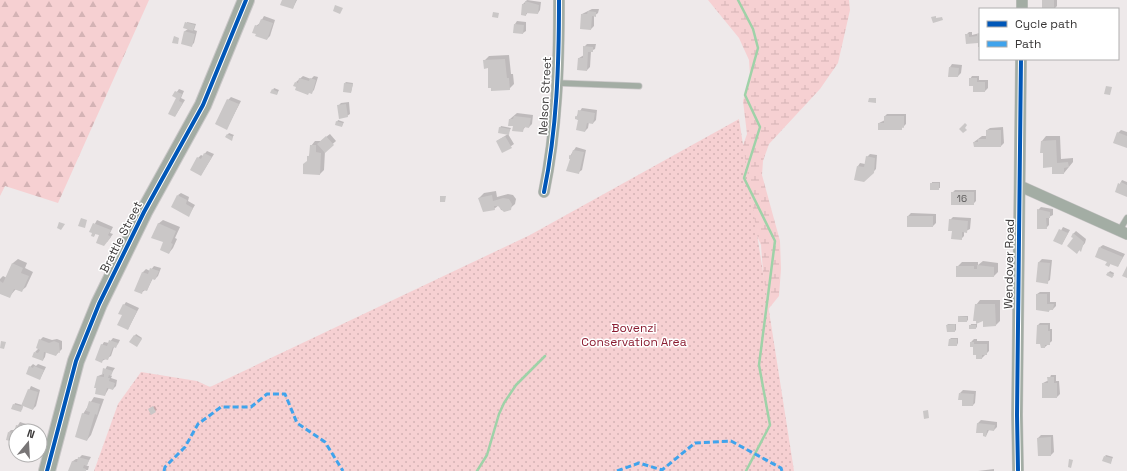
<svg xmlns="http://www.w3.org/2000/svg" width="1127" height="471" font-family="'Space Grotesk',sans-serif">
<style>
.forest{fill:url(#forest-firs)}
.wetland{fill:url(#wetland-marsh)}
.park{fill:url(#park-dots)}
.shadow{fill:#0003}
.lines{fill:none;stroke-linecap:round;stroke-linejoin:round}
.stream{stroke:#9fd2a8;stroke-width:2.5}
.building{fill:#cac7c7}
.lane-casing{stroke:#c9c6c7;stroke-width:7}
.street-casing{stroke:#c9c6c7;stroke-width:12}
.secondary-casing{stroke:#c9c6c7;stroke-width:18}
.lane{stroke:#a3ada4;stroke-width:5.5}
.street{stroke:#a3ada4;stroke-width:11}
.secondary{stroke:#a3aca3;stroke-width:16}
.quiet{stroke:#3fa3ec;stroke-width:3;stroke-dasharray:6 3;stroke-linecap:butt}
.cycleway-casing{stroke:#fff;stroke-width:6}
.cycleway{stroke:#0057b8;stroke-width:4}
.labels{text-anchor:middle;stroke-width:3;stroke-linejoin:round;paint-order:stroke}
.number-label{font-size:10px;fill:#5d5b5b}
.street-label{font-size:12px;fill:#393737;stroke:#fff}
.park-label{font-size:12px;fill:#8b1d32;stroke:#fff}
</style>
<defs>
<pattern id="forest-firs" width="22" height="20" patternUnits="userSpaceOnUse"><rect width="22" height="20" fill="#f6d0d2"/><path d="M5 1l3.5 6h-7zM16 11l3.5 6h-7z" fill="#d4b3b5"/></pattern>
<pattern id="wetland-marsh" width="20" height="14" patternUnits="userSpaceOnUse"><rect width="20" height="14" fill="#f6d0d2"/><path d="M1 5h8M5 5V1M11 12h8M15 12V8" fill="none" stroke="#d4b3b5"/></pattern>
<pattern id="park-dots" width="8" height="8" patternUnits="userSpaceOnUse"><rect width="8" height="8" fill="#f6d0d2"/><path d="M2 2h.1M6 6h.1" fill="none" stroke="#d4b3b5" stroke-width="1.8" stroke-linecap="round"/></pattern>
</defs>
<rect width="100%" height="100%" fill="#eee9ea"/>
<path class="forest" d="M0 0H149L58 203 5 186 0 196Z"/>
<path class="wetland" d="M708 0H849L850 10 838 63 820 89 769 144 763 161 762 175 780 241 781 269 779 296 766 312 761 245 757 236 737 213 741 151 747 134 743 101 750 75 749 60 739 38Z"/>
<path class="park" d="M739 119 794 471H94L118 404 141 372 197 381 210 387 530 235Z"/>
<path class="shadow" d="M283 0H297L293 8Z
M527 0 541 2 540 10 538 13 528 12 526 15 523 4Z
M1043 0H1057V6L1054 9Z
M592 9H599L598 13 594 16V26L591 29 582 14Z
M264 16 275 20 270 36 267 39 256 26 260 23Z
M517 21 526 22V31L523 33 515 24Z
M187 22 196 24 194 30 197 31 194 43 191 46 182 43 185 31 188 29Z
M969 32H972V35L980 33V46L979 42 967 43 966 35Z
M587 44H596L595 49 591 51 590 67 587 70 578 69 579 58 584 55V47Z
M509 55 511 74H513L514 84 509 89 484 61 489 56Z
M952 64 962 65 961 73 958 76 950 67Z
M303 76 311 79 314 76 318 77 314 90 311 93H305L296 82Z
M972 76H979V80H988V88L985 91 974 85 970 79Z
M346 82 353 83 351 92 345 83Z
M274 88 279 90 277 94 273 90Z
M179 89 184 91 181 98 185 100 175 116 177 98 174 96Z
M231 97 241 101 227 128 228 100Z
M349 102 350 114 347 116 338 106 341 103Z
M582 108 597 110 596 120 593 123 589 122 588 128 585 131 576 117Z
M517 113 533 115 532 124 529 127 526 126 522 131 514 125 510 119Z
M887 114H906V124L901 129 879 123 885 120V116Z
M338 120 344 122 342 126 337 122Z
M501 126 511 128 508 134 514 144 503 152 497 141 508 134 500 128Z
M1003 127 1004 143 1001 146 974 142 982 136H987V130L990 128Z
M1121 130 1127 132V147L1118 133Z
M229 133 234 135 232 138 226 137Z
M330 134 336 141 325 151 324 170 320 174 308 161V157L310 154 311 146 315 141H321Z
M1046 136H1060L1061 159 1073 158V162L1064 173 1053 166 1044 152 1042 141Z
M576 147 586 150 582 170 579 172 570 156Z
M207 151 214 154 201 175 198 158 201 155 203 156Z
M870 154 877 155 876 169 864 181 858 166 860 163 865 164 867 157Z
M1122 180 1127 182V195L1116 191Z
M932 182H940V188L931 189Z
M955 190H976V201L973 204 952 193Z
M496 191 497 197 508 194 513 195 516 199 515 204 507 211 501 210 499 205 494 209 479 198 484 193Z
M181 193 189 197 188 201 195 205 189 215 178 195Z
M1041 207 1053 209V215L1049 217V225L1046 228 1038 210Z
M911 213 936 214V223L933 226 908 216Z
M953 217 971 218 970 229 964 232V236L961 239 953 230 950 220Z
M97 220 113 227 110 233 113 234 107 242 100 235 96 233 94 236 93 232 91 231Z
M163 220 180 227 175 238 177 239 173 248 169 253 158 224Z
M1063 227 1070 230 1062 244 1055 241Z
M1076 231 1086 239 1085 243 1077 253 1073 234Z
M1103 245 1125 254 1118 266 1111 263 1109 266 1108 261 1100 247Z
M18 259 27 263 25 268 33 272 26 287 21 291 16 289 9 297 0 293V279L3 276 7 278 13 263Z
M1042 259 1052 260 1050 280 1047 282 1039 262Z
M983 261 998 263V272L994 276 957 267 962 262H978V265Z
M154 266 161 268 158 276 155 279 153 278 147 290H145L141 293 136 291 143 272 146 269 150 271Z
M1110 271 1114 273 1113 276 1107 275Z
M1040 292H1050V302H1056V306L1053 309 1048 311 1037 294Z
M980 300H1000V321L996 325 984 320 977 323V327L976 328H970L971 324H977L976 305Z
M126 302 139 308 128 329 124 305Z
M960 316H968V320L967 321 959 317Z
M1040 323H1050V329H1052V341L1045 347 1037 326Z
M948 324H956V330L955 331 947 325Z
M136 334 142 338 138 344 131 342Z
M43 337 52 340 57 339 62 341V349L56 355 46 352 45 357 43 360 35 352 39 348 40 340Z
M113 338 120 340 118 344 114 347 111 356 102 361V345L104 342 109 343Z
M951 338H958V343L957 345 950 339Z
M974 339H977V341H989V351L982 358 971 342Z
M33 364 36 366 38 364 46 367 40 379 30 367Z
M107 366 115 368 110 375 112 376 111 378 117 380 116 386 113 389 109 388 105 395 96 393 98 376 103 374Z
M1051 375H1056V381H1059L1060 394 1057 397 1043 383 1049 380Z
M31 386 40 390 36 406 33 409 23 405 22 410 13 408 15 403 22 405Z
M963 390 976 391 975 403 973 405 960 393Z
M94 397 104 399 91 435 87 440 83 414Z
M155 406 157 410 151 413 150 408Z
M981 420 997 422V427L994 430H989L986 436 984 433 977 432 978 423Z
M20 422 29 425 27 431H16V439L9 432 11 430H15Z
M1041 435H1053L1054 452 1051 455 1038 438Z
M82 455 91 457 86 466H89L88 470 69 471 73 461 76 459H78Z
M1106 455 1113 457 1111 462 1105 456Z
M994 469V471H977H978Z"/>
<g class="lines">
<path class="stream" d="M738 0 753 29 758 48 745 95 760 127 744 178 775 241 759 365 770 425 746 471
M477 471 487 455 499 414 504 403 516 385 545 356"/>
</g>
<path class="building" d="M282 0H296L293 9 280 5Z
M1042 0H1054V9H1042Z
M525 1 539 5 538 14 526 13V16L521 15 522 4H525Z
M335 5 343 8 340 14 333 11Z
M588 11 596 12V17L592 16 591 30 580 29 581 14H587Z
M493 12 499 13 498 18 492 17Z
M936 16V18L942 17 943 20 933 23 931 17Z
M261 19 273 23 267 40 255 36 256 34 252 33 255 25 258 26Z
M185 22 195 25 193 31 183 28Z
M514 24 524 25 523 34 513 33Z
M184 31 195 34 192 47 181 44Z
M965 34H969V37L977 36V34H980V47H978V43L966 44Z
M174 36 179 38 178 44 172 43Z
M583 46 593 47V52H588L587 71 577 70 578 58H583Z
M505 59 507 78H509L510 90 491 91V88H488V68L484 69 483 60Z
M949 67 959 68 958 77H948Z
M299 78 309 81 310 78 316 80 312 94 309 93 308 95 295 90 296 87 293 86 295 82 298 83Z
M969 78H977V82H985V92H973V86H969Z
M344 83 353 84 351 93 343 92Z
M1106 86 1112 87 1110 95 1104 94Z
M272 89 278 92 277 95 270 93Z
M175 91 182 94 179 101 183 103 175 117 168 114 176 98 172 96Z
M869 98H876V103L868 102Z
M227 99 239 104 227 130 215 124Z
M346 104 348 117 339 119 337 105Z
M578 110 595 113 593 124 587 123 585 132 576 130 578 120 575 119V116L577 117Z
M514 116 531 118 529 128 524 127 523 132 512 131 513 126H508L509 119H513Z
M884 116H904V128L902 127V130H878V123H884Z
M336 121 343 123 342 127 335 125Z
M965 123 967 125 965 128 967 130 963 133 959 129Z
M499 127 510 129 509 135 498 133Z
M986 130H1001V147H974L973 142H978V139H986Z
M1117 132 1127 136V148L1113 143Z
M227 134 233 137 232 141 225 137Z
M326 136 334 145 325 153 317 144Z
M505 136 512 148 502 153 496 141Z
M1056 140 1057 163 1068 162 1069 167 1064 168V174H1052V167L1043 168V153H1040L1041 141Z
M310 145H316V152L321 153 320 175 303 174V164L307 161V156H309Z
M573 150 584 152 579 174 566 171 570 159H569V155L571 156Z
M204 153 212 157 201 176 190 170 197 157 201 159Z
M866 156 875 158 874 173 864 182 854 180 857 166 864 167Z
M1121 182 1127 185V197L1115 192 1118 183 1120 184Z
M930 183H939V190H930Z
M951 192H974V205H951Z
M177 195 187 200 186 204 193 208 189 217 171 207Z
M492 195 493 201 503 198 509 199 512 204 511 210 504 212 498 206H494L495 210 483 212 478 198Z
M440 196H446L445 202H440Z
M1037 209 1050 212V218H1046L1047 229H1037Z
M907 216H933V227H907Z
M81 218 87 220 85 228 78 226Z
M949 219 968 221 967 233 962 232V240L951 239 952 231H948Z
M59 222 65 224 61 230 57 228Z
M93 223 111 230 108 235 111 237 104 246 96 243 99 235 95 234 94 237 91 236 92 233 89 232Z
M158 223 176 231 171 243 173 244 169 254 160 250 163 242 151 238Z
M1059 229 1068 233 1062 245 1053 241Z
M1073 233 1084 242 1081 252 1079 250 1077 254 1067 246 1073 238 1071 237Z
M1099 247 1123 257 1118 267 1110 264 1109 267 1105 265 1107 262 1095 257Z
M1038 262 1050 263 1048 284 1036 282Z
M12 263 23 268 21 273 29 276 22 292 14 289 10 298 0 294V281L3 283Z
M977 265 994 267V277H956V266H974V269H977Z
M1127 266V278L1122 276Z
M150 268 159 271 155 280 152 279 147 291 143 290 142 294 134 291 142 272 148 274Z
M1108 272 1114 275 1112 278 1106 275Z
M1036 294H1047V304H1054L1053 310H1049V312L1036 310Z
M123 304 137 311 128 330 117 325 122 315 118 314Z
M975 304H995L996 326 983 327V321L976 324V321H973Z
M958 316 967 317V322H958Z
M955 324V332H947L946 325Z
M969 325H976V329H969Z
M1037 325H1048V331H1050V345H1045V348H1041L1040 344H1036Z
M134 335 142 339 137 347 129 342Z
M39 339 49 343 54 341 59 343 60 353 58 352 56 356 44 352 43 361 32 357 34 352 38 353 40 350 36 348Z
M949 339H957V346H948Z
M109 340 118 343 116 348 113 347 108 360 103 359 102 363 95 360 101 344 107 346Z
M1 341 6 342 4 349 0 348Z
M970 342H974V344H987V355H982V359H976V355H973V347H970Z
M29 366 33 368 34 366 44 370 40 380 26 374Z
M103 368 113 371 111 376 109 375 108 378H110L109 381 115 383 113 390 107 388 105 396 95 394 96 388H94L97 376 104 377V374H102Z
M1047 377H1054V383H1057V398H1042V383H1048Z
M28 389 38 392 33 410 23 406 21 412 11 409 13 404 21 406Z
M959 393 974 394 973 406H962V400H958Z
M89 401 100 404 97 415 95 414 87 441 75 437 82 413 89 415 90 412 86 411Z
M153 406 156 412 151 415 148 409Z
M928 410 929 418 924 419 923 411Z
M977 423 995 425 994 431 987 430 986 437 983 436V433H976Z
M16 425 26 427V431H16V440L14 442 6 440 8 432 14 433Z
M1051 437V456H1038L1037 438Z
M1104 456 1112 458 1111 464 1102 461Z
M78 457 89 460 87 466 84 465 83 468 86 469V471H68L72 461 77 462Z
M1069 459 1073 460 1071 468 1068 467Z"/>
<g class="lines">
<g class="lane-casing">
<path id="lane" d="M557 83 639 86
M1119 231 1127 218"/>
</g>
<g class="street-casing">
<path id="street" d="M1022 9V0
M1020 186 1127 234
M544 192C557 129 559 64 559 0
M1018 470 1017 415 1021 59"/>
</g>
<g class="secondary-casing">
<path id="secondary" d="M47 471 76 361 99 304 144 212 203 105 246 0"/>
</g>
<use href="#lane" class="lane"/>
<use href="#street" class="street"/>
<use href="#secondary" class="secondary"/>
<path class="quiet" d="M164 471 165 467 185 447 198 424 221 407H251L267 394H285L297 423 325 442 343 471
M617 471 639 463 662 470 695 443 731 441 781 468 782 471"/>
<g class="cycleway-casing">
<path id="cycleway" d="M544 192C557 129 559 64 559 0
M1018 470 1017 415 1021 59
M47 471 76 361 99 304 144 212 203 105 246 0"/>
</g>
<use href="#cycleway" class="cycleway"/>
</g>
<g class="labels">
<g class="number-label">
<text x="962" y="202">16</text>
</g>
<g class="street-label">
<text transform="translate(545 96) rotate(-87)" y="4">Nelson Street</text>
<text transform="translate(121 237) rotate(-63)" y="4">Brattle Street</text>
<text transform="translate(1009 264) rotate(-89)" y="4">Wendover Road</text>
</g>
<g class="park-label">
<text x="634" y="332">Bovenzi<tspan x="634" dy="14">Conservation Area</tspan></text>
</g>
</g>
<rect x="979" y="8" width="140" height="52" fill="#ffffff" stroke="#b0afaf"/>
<rect x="987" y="21" width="20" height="6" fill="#0057b8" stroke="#b0afaf"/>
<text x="1015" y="28" font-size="12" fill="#393737">Cycle path</text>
<rect x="987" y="41" width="20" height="6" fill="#3fa3ec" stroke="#b0afaf"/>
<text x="1015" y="48" font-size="12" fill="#393737">Path</text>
<g transform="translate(28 443) rotate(18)"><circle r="19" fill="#ffffff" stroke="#b0afaf"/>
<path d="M0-3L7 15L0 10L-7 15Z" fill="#787576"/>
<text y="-6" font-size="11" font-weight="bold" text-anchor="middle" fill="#393737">N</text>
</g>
</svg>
